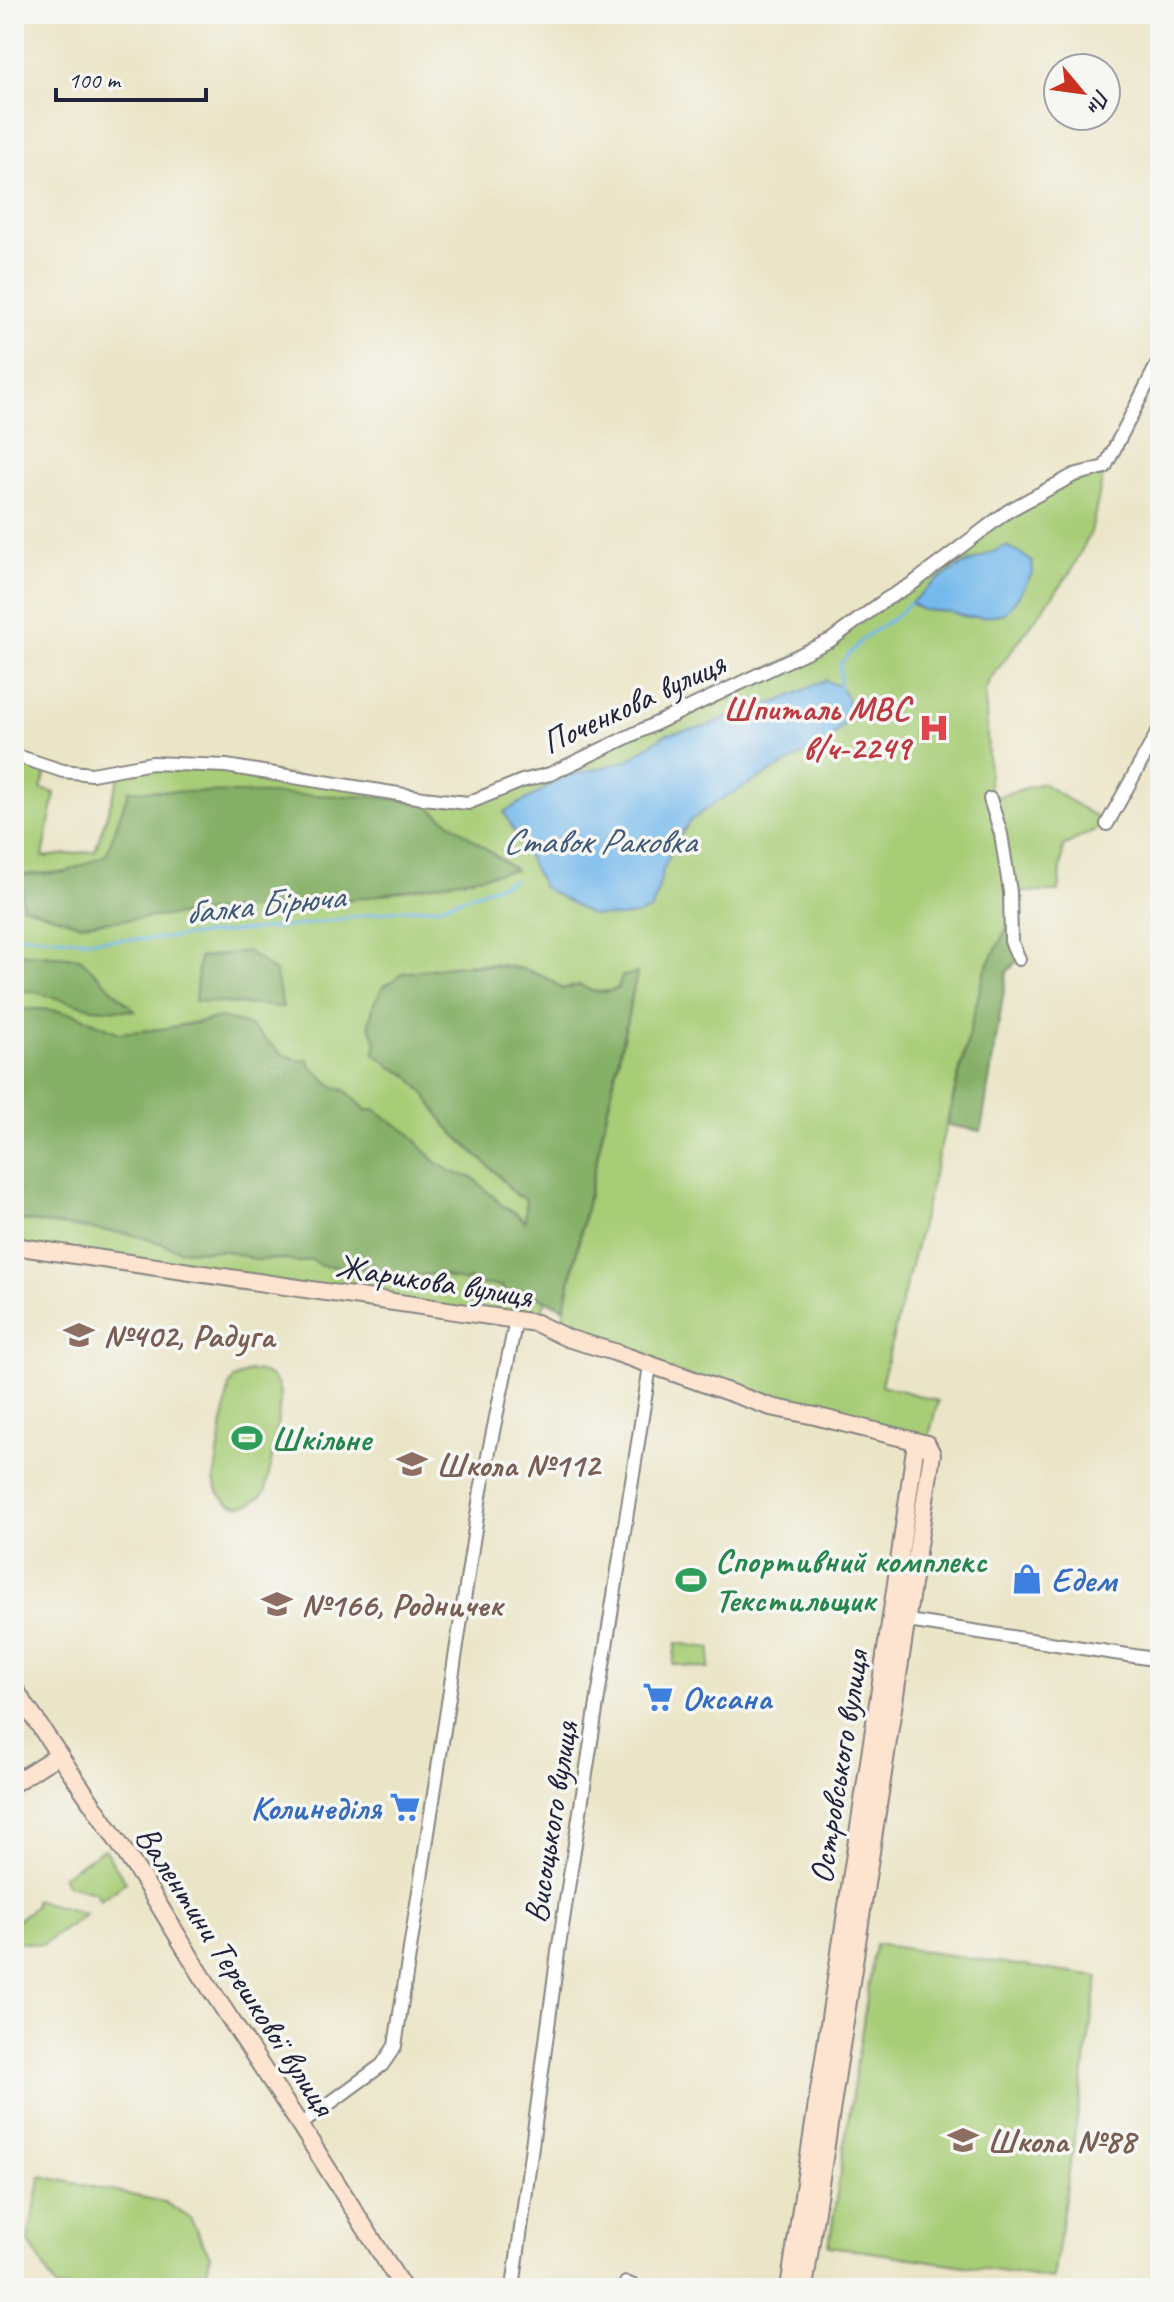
<svg xmlns="http://www.w3.org/2000/svg" width="1174" height="2302" font-family="Caveat,sans-serif">
<style>
.green{fill:#a8cd77;stroke:#657859;stroke-width:2}
.forest{fill:#86b068;stroke:#546952;stroke-width:2}
.water{fill:#76b9ec;stroke:#4c6e94;stroke-width:2}
.lines{fill:none;stroke-linecap:round;stroke-linejoin:round}
.stream{stroke:#76b9ec;stroke-width:3}
.street-casing{stroke:#868481;stroke-width:16}
.secondary-casing{stroke:#868481;stroke-width:20}
.street{stroke:#fff;stroke-width:12}
.secondary{stroke:#fde4d1;stroke-width:16}
.labels{text-anchor:middle;stroke-width:7;stroke-linejoin:round;paint-order:stroke}
.street-label{font-size:34px;fill:#22223b;stroke:#f6f6f2}
.health-label{font-size:34px;font-weight:bold;fill:#be3a42;stroke:#f6f6f2;text-anchor:end}
.education-label{font-size:34px;font-weight:bold;fill:#785e54;stroke:#f6f6f2;text-anchor:start}
.leisure-label{font-size:34px;font-weight:bold;fill:#27864d;stroke:#f6f6f2;text-anchor:start}
.shop-label{font-size:34px;font-weight:bold;fill:#366cbe;stroke:#f6f6f2;text-anchor:start}
.water-label{font-size:36px;font-style:italic;fill:#3f5779;stroke:#f6f6f2}
</style>
<rect width="100%" height="100%" fill="#f6f6f2"/>
<filter id="ink" filterUnits="userSpaceOnUse"><feTurbulence type="fractalNoise" baseFrequency=".0125" numOctaves="2"/><feDisplacementMap in="SourceGraphic" scale="16" xChannelSelector="R" yChannelSelector="G"/><feConvolveMatrix kernelMatrix="1 2 1 2 8 2 1 2 1" color-interpolation-filters="sRGB"/></filter>
<filter id="wash" filterUnits="userSpaceOnUse"><feTurbulence type="fractalNoise" baseFrequency=".006" numOctaves="4" result="noise"/><feDisplacementMap in="SourceGraphic" scale="32" xChannelSelector="R" yChannelSelector="G"/><feGaussianBlur stdDeviation="1.8" result="paint"/><feColorMatrix in="noise" values="0 0 0 0 0 0 0 0 0 0 0 0 0 0 0 0 0 1.4 0 .05"/><feComposite in="paint" operator="in"/></filter>
<g filter="url(#wash)">
<rect width="100%" height="100%" fill="#ebe5c7"/>
<path class="green" d="M1105 467 1091 532 1070 573 991 678 985 690 990 799 1042 783 1107 824 1063 846 1059 892H1010L1012 918 984 973 881 1385 938 1401 927 1444 815 1416 559 1335 637 974C616 990 605 1000 580 985L562 989C537 966 493 962 460 965 441 966 422 972 403 973L369 1024 392 1067 408 1075 425 1094 448 1128 495 1172 516 1195 527 1199 525 1223 517 1214 504 1207 473 1178 452 1172 436 1162 408 1133 374 1109 367 1111 345 1090 334 1087 311 1067 282 1054 248 1025 213 1019 162 1029 119 1033 60 1011 41 1009 14 1010V755L48 767 41 789 55 793 43 857 95 851 122 768 226 766 468 803 505 790 831 640 1008 511Z
M14 1219 128 1234 149 1239 179 1250 226 1251 258 1260 281 1259 300 1262 312 1259 335 1266 368 1268 400 1276 440 1274 450 1279 468 1278 477 1284 502 1286 503 1293 514 1299 523 1290 546 1300 536 1323 14 1246Z
M249 1371C263 1371 275 1375 279 1389 284 1402 269 1472 266 1490 247 1515 221 1509 214 1480L229 1386 234 1379Z
M676 1643 711 1648 709 1669 673 1664Z
M104 1849 126 1882 100 1900 95 1892 67 1885 62 1876Z
M35 1900 86 1914 42 1945 14 1941V1923L35 1906Z
M875 1944 1098 1977 1053 2279 829 2246Z
M41 2176 164 2202 190 2218 210 2256 204 2288H56L28 2240Z"/>
<path class="forest" d="M129 790 378 797 425 804 515 870 363 898 79 924 22 906 21 875 66 872 106 855Z
M1012 918 1019 959 1007 972 981 1131 947 1125 984 973Z
M247 951 275 972 283 1007 195 1001 199 958Z
M14 953 80 958 135 1011 92 1008 31 991H14Z
M461 965C495 965 536 965 562 989L580 985C594 993 603 994 618 988L622 976 637 973 564 1308 523 1290 514 1299 508 1301 502 1286 476 1284 468 1279 464 1282 440 1274 400 1276 368 1268 320 1266 312 1259 300 1262 281 1259 258 1260 226 1251 179 1250 150 1239 128 1234 14 1219V1010L41 1009 75 1014 119 1033 162 1029 221 1018 248 1025 282 1054 300 1061 309 1059 311 1067 334 1087 345 1090 367 1111 374 1109 409 1133 436 1162 452 1172 473 1178 504 1207 517 1214 525 1222 526 1199 516 1195 495 1172 448 1128 425 1094 408 1075 392 1067 374 1053 376 1041 369 1024 374 1003 382 988 403 973Z"/>
<path class="water" d="M1006 546 1019 552 1032 562 1033 572 1020 594 1005 613 983 617H966L951 612 923 610 910 603 935 582 956 568Z
M825 680 840 687 848 700 847 721 828 741 718 801 690 821 673 847 663 870 656 898 651 910 636 915 618 917 591 915 543 887 504 812 542 791 559 778 627 761 666 734 709 726 729 716 782 700Z"/>
<g class="lines">
<path class="stream" d="M837 689 840 687V664L865 637 894 618 910 603
M14 935 87 940 154 939 295 926 398 910 438 907 513 880"/>
</g>
</g>
<g filter="url(#ink)">
<g class="lines">
<g class="street-casing">
<path id="street" d="M14 755 63 771 92 774 152 763 226 766 423 798 468 803 522 781 550 774 831 640 885 600 912 584 1008 511 1074 475 1105 467 1160 359
M990 799 1001 834 1010 892 1011 941 1019 959
M1107 824 1160 728
M908 1621 1160 1660
M300 2125 382 2065 395 2046 481 1490 516 1320
M626 2283 639 2288
M513 2288 558 1952 650 1366"/>
</g>
<g class="secondary-casing">
<path id="secondary" d="M14 1246 536 1323 567 1338 614 1352 771 1407 815 1416 927 1444
M14 1688 143 1879 202 1976 300 2125 403 2288
M14 1783 58 1755
M789 2288 894 1597 915 1449 927 1444
M804 2288 932 1454 927 1444"/>
</g>
<use href="#street" class="street"/>
<use href="#secondary" class="secondary"/>
</g>
</g>
<defs>
<g id="hospital-bare" transform="scale(2.4)"><path d="M-5-5h3v3.5h4V-5h3V5h-3V1.5h-4V5h-3Z" fill="#e0444e" stroke="#f6f6f2" stroke-width="2.5" paint-order="stroke"/></g>
<g id="school-bare" transform="scale(2.4)"><path d="M0-5L7-2L0 1L-7-2ZM-4 1L0 2.5L4 1V4Q0 6-4 4Z" fill="#8d6e63" stroke="#f6f6f2" stroke-width="2.5" paint-order="stroke"/></g>
<g id="stadium-bare" transform="scale(2.4)"><path d="M0-5a6.5 5 0 1 0 0 10a6.5 5 0 1 0 0-10ZM-3.5-1.8h7v3.6h-7Z" fill="#2e9e5b" stroke="#f6f6f2" stroke-width="2.5" paint-order="stroke"/></g>
<g id="shop-bare" transform="scale(2.4)"><path d="M-5-2.5h2.3a2.7 3.5 0 0 1 5.4 0H5L5.5 6h-11ZM-1.5-2.5h3a1.5 2.3 0 0 0-3 0Z" fill="#3f7fe0" stroke="#f6f6f2" stroke-width="2.5" paint-order="stroke"/></g>
<g id="supermarket-bare" transform="scale(2.4)"><path d="M-6-5.5h2.5l.6 2H6L4.5 2H-2.5L-4.4-4H-6ZM-1.5 3.2a1.3 1.3 0 1 0 .1 0ZM3 3.2a1.3 1.3 0 1 0 .1 0Z" fill="#3f7fe0" stroke="#f6f6f2" stroke-width="2.5" paint-order="stroke"/></g>
</defs>
<g fill-rule="evenodd">
<use href="#hospital-bare" x="934" y="728"/>
<use href="#school-bare" x="79" y="1335"/>
<use href="#stadium-bare" x="247" y="1438"/>
<use href="#school-bare" x="412" y="1464"/>
<use href="#shop-bare" x="1027" y="1579"/>
<use href="#stadium-bare" x="691" y="1580"/>
<use href="#school-bare" x="277" y="1604"/>
<use href="#supermarket-bare" x="658" y="1697"/>
<use href="#supermarket-bare" x="405" y="1807"/>
<use href="#school-bare" x="963" y="2140"/>
</g>
<g class="labels">
<g class="street-label">
<text transform="translate(633 702) rotate(-25)" y="12">Поченкова вулиця</text>
<text transform="translate(434 1280) rotate(9)" y="12">Жарикова вулиця</text>
<text transform="translate(838 1767) rotate(-81)" y="12">Островського вулиця</text>
<text transform="translate(550 1822) rotate(-81)" y="12">Висоцького вулиця</text>
<text transform="translate(236 1970) rotate(57)" y="12">Валентини Терешкової вулиця</text>
</g>
<g class="health-label">
<text x="910" y="720">Шпиталь МВС<tspan x="910" dy="39">в/ч-2249</tspan></text>
</g>
<g class="education-label">
<text x="103" y="1347">№402, Радуга</text>
<text x="436" y="1476">Школа №112</text>
<text x="301" y="1616">№166, Родничек</text>
<text x="987" y="2152">Школа №88</text>
</g>
<g class="leisure-label">
<text x="271" y="1450">Шкільне</text>
<text x="715" y="1572">Спортивний комплекс<tspan x="715" dy="39">Текстильщик</tspan></text>
</g>
<g class="shop-label">
<text x="1051" y="1591">Едем</text>
<text x="682" y="1709">Оксана</text>
<text x="381" y="1819" text-anchor="end">Колинеділя</text>
</g>
<g class="water-label">
<text x="599" y="853">Ставок Раковка</text>
<text transform="translate(264 903) rotate(-6)" y="13">балка Бірюча</text>
</g>
</g>
<rect width="1174" height="2302" fill="none" stroke="#f6f6f2" stroke-width="48"/>
<g transform="translate(1082 92) rotate(119)"><circle r="38" fill="#f6f6f2" stroke="#a1a1a9" stroke-width="2"/>
<path d="M0-6L14 30L0 20L-14 30Z" fill="#c8321e"/>
<text y="-12" font-size="22" font-weight="bold" text-anchor="middle" fill="#22223b">Пн</text>
</g>
<path d="M56 88v12h150v-12" fill="none" stroke="#22223b" stroke-width="4"/>
<text x="68" y="88" font-size="24" fill="#22223b" stroke="#f6f6f2" stroke-width="6" paint-order="stroke">100 m</text>
</svg>
